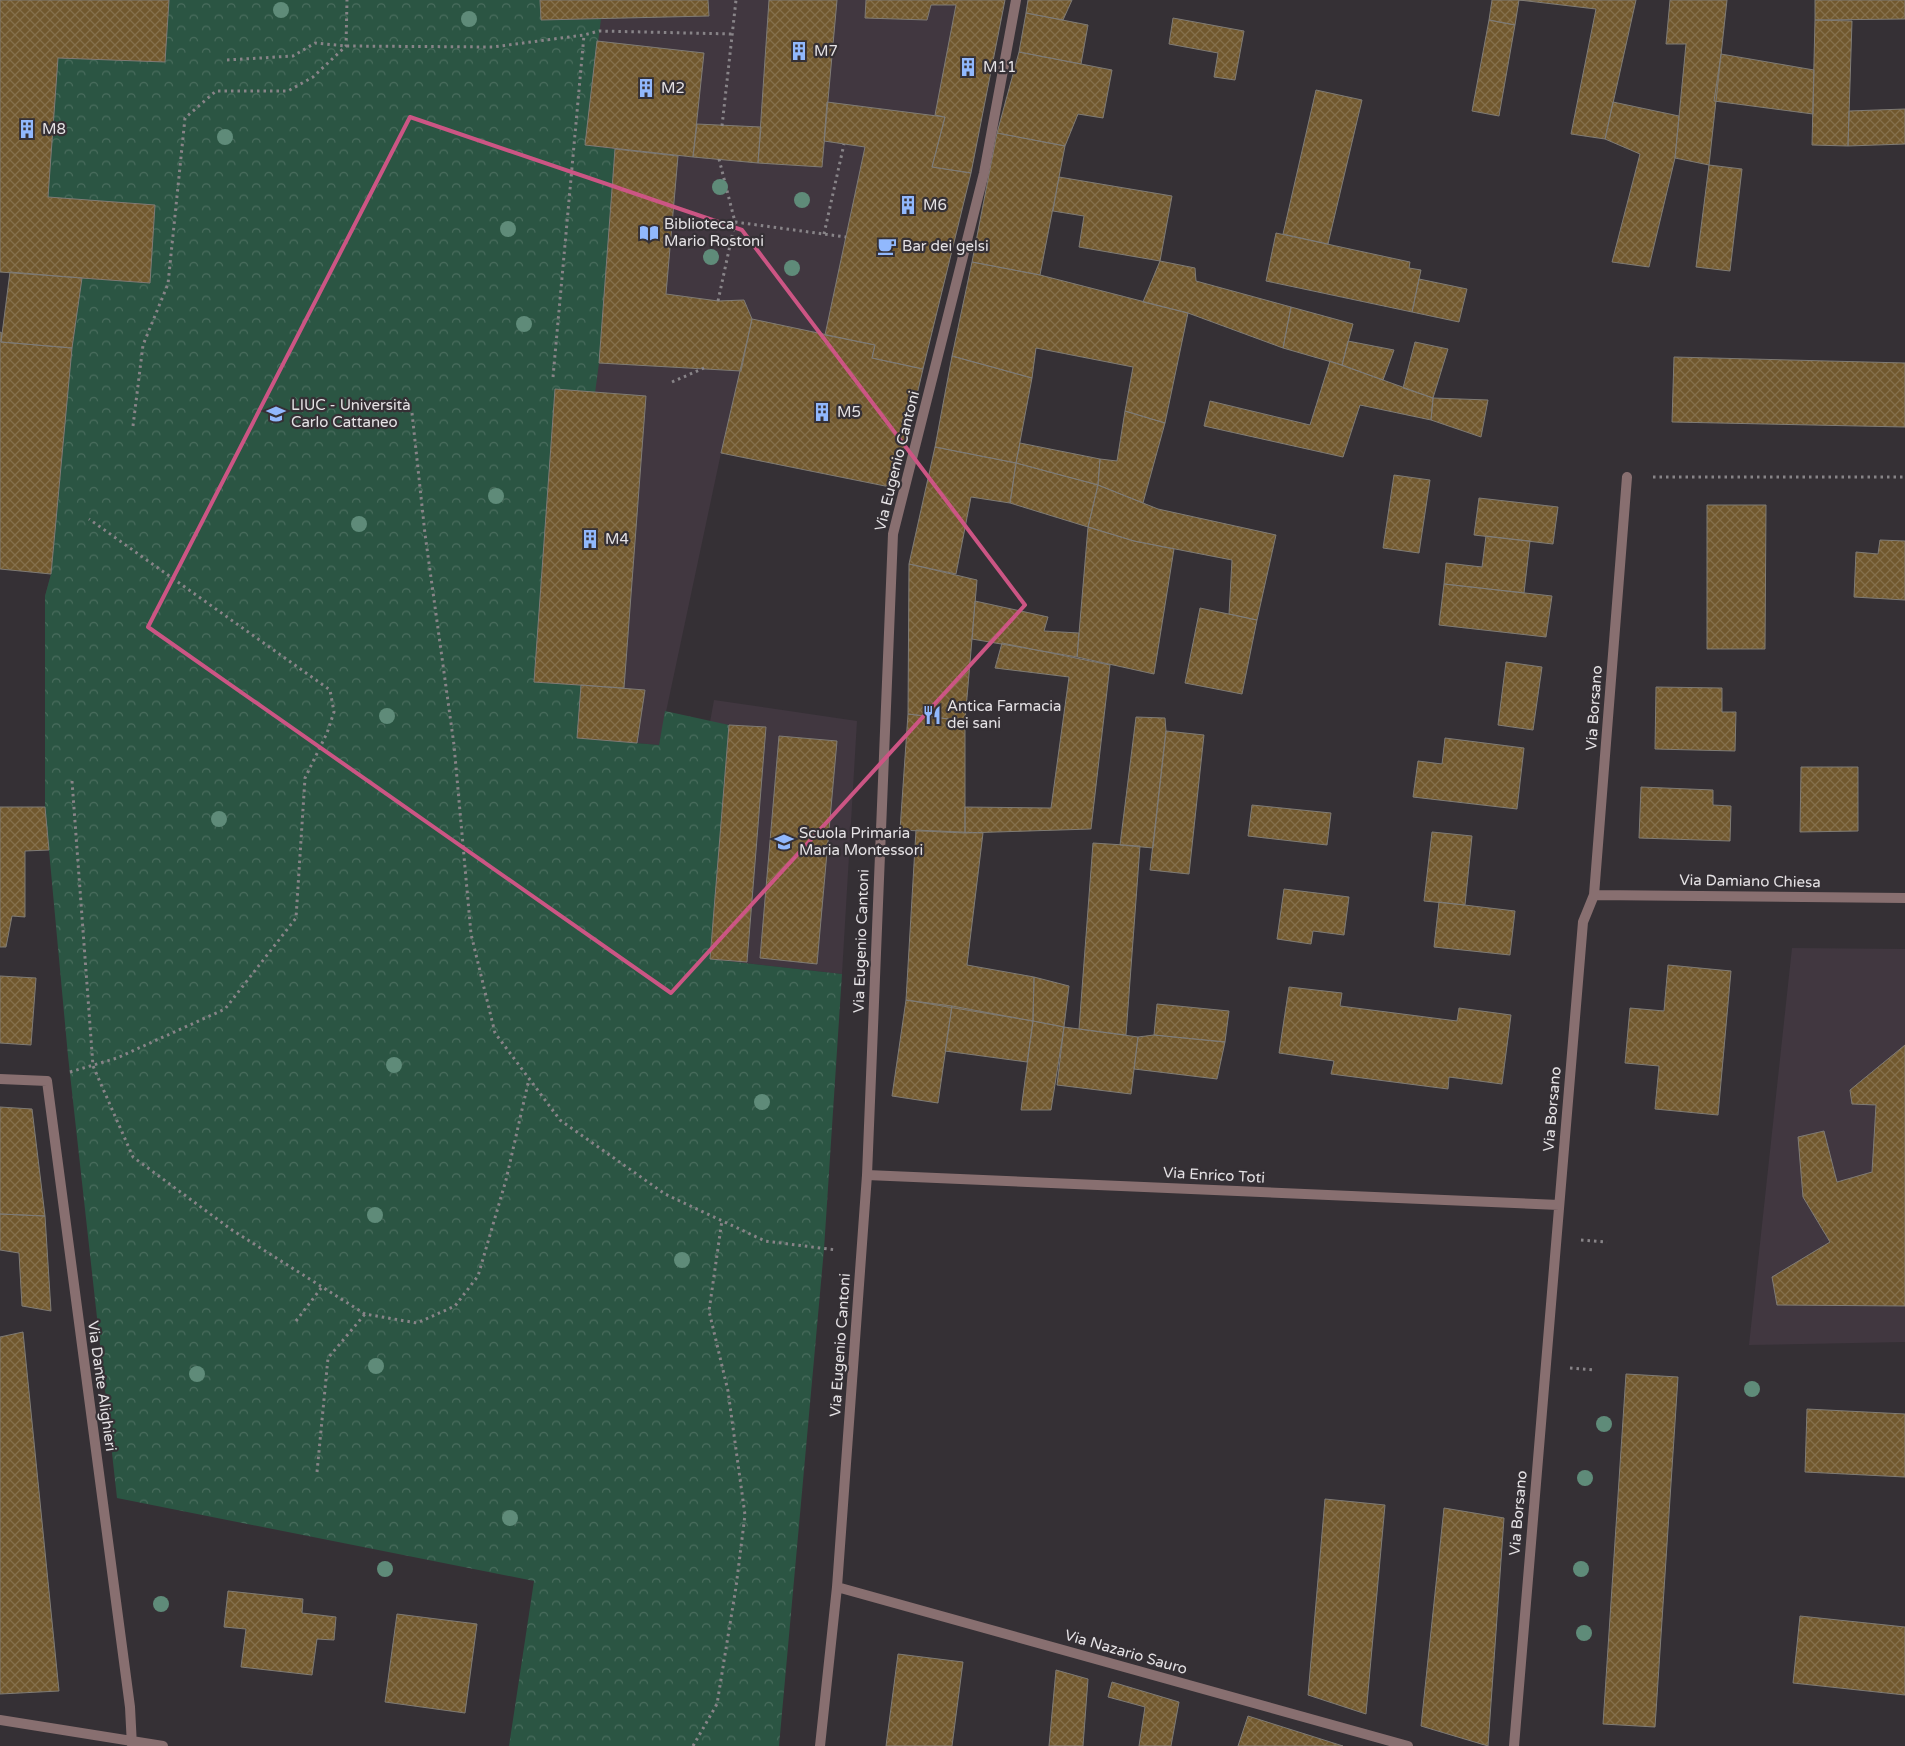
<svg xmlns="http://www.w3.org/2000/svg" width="1905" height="1746" font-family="'Varela Round',sans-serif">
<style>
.built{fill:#413740}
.park{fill:url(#park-crowns)}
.building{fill:url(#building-cross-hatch);stroke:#7f7b75}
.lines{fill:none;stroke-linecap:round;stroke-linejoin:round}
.path{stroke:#888488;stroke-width:3;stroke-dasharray:2.5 4;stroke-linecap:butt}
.minor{stroke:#886f70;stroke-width:10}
.tree{fill:#5f8b79}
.marked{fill:none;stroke:#cc5584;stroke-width:4;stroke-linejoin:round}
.labels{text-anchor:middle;stroke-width:4.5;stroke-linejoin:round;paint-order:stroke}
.poi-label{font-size:15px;fill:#e5e2e5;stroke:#353035;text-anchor:start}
.street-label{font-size:15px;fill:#e5e2e5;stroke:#353035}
</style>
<defs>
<pattern id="park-crowns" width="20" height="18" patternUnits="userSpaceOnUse" patternTransform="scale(1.25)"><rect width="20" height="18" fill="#2b5543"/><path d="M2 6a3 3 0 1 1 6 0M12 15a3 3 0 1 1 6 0" fill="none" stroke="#4a6d5e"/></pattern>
<pattern id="building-cross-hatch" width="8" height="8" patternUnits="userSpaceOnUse" patternTransform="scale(1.25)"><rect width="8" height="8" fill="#71582e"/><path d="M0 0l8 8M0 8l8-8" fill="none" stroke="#85704c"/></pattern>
</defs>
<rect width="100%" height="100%" fill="#353035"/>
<path class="built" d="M0 0H1005L895 488 721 453 659 745 577 738 534 682 45 596 51 574 72 348 82 278 0 272Z
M714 700 857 721 842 974 710 959 729 725 710 722Z
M1792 948 1905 949V1342L1749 1345Z"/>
<path class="park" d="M169 0H540L541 20 601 19 585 145 615 149 599 363 595 393 555 390 534 682 581 685 577 738 659 745 665 711 729 725 710 959 842 974 824 1249 779 1746H509L534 1581 117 1498 68 1056 45 807V596L51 574 72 348 82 278 149 283 155 206 48 197 58 58 165 62Z"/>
<path class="building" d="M0 0H169L165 62 58 58 48 197 155 205 150 283 0 272Z
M540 0H708L709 16 541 20Z
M769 0H837L822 167 758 163Z
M866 0H1005L971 173 932 167 945 117 935 115 956 5H931L927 20 865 18Z
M1028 0H1072L1063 20 1026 13Z
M1492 0H1519L1515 25 1489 20Z
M1519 0H1636L1605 139 1571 134 1596 9Z
M1670 0H1727L1709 165 1675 158 1686 44H1666Z
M1815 0H1905V19L1815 20Z
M1026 13 1088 25 1081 64 1019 52Z
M1173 18 1244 31 1235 80 1214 77 1218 53 1169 44Z
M1489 20 1515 25 1499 116 1472 111Z
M1815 20 1852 21 1848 146 1812 145Z
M597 41 704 53 693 157 585 145Z
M1019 52 1112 70 1103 118 1078 114 1065 146 997 133Z
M1721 54 1814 70 1813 114 1714 101Z
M1316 90 1362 100 1328 244 1283 234Z
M827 102 945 117 932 167 971 173 923 369 872 358 875 345 825 335 865 147 824 141Z
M1613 102 1679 116 1675 158 1649 267 1612 262 1640 154 1605 139Z
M1905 109V144L1848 146 1849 111Z
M697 124 761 127 758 163 693 157Z
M997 133 1065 146 1040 275 972 262Z
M615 149 678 156 666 294 718 301 744 300 752 319 741 371 599 363Z
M1709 165 1742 169 1730 271 1696 267Z
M1059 177 1172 196 1160 261 1079 247 1084 216 1053 211Z
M1276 233 1410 262 1409 268 1421 270 1412 312 1266 281Z
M1160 261 1195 268 1196 281 1291 307 1283 348 1188 313 1143 302Z
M972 262 1040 275 1188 313 1165 423 1125 411 1133 367 1036 348 1032 378 952 356Z
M10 272 82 278 72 348 1 342Z
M1419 279 1467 289 1459 322 1412 312Z
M1291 307 1353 324 1342 365 1283 348Z
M752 319 875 345 872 358 923 369 895 488 721 453Z
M0 332 2 333 1 342 72 348 51 574 0 569Z
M1348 341 1394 350 1383 380 1342 365Z
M1415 342 1448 349 1433 398 1403 388Z
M952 356 1032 378 1016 463 935 447Z
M1674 357 1905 363V427L1672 422Z
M1330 361 1433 398 1431 420 1360 405 1343 457 1204 426 1210 401 1310 425Z
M555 389 646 396 624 688 534 682Z
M1433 398 1488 400 1481 437 1431 420Z
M1125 411 1165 423 1143 503 1098 485 1100 459 1117 461Z
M1020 443 1100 459 1098 485 1016 463Z
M935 447 1016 463 1010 503 971 497 956 574 909 564Z
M1016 463 1098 485 1088 527 1010 503Z
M1394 475 1430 480 1419 553 1383 548Z
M1098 485 1158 509 1276 535 1257 620 1229 614 1232 560 1134 541 1088 527Z
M1479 498 1558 507 1553 544 1474 535Z
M1707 505H1766L1765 649H1707Z
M1088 527 1134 541 1174 549 1154 674 1077 657Z
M1486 536 1530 541 1524 593 1444 584 1446 563 1482 567Z
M1880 540 1905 541V600L1854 597 1856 552 1878 554Z
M909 564 977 580 965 721 908 714Z
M1444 584 1552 596 1546 637 1439 625Z
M975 601 1048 617 1044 631 1079 633 1077 657 972 639Z
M1200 608 1257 620 1242 694 1185 683Z
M1002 643 1110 665 1091 829 965 833V807L1051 808 1069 677 995 668Z
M1506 662 1542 667 1533 730 1498 725Z
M581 685 645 690 637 743 577 738Z
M1656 687 1722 688V712H1736L1735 751 1655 749Z
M908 714 965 721V833L900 830Z
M1136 717 1165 718 1166 731 1153 848 1120 845Z
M729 725 766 727 747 962 710 959Z
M1166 731 1204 735 1189 874 1150 870Z
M779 736 837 741 817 964 760 958Z
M1445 738 1524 748 1517 809 1413 797 1418 761 1442 764Z
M1801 767H1858V831L1800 832Z
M1641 787 1713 790V805L1731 806 1730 841 1639 838Z
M1252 805 1331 813 1327 845 1248 836Z
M0 807H45L49 850 25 851V917L12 916 6 947H0Z
M916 830 983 833 967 965 1034 977 1033 1021 906 1000Z
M1432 832 1472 836 1465 905 1424 901Z
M1093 843 1140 846 1126 1035 1079 1029Z
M1284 889 1349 897 1344 935 1313 931 1311 944 1277 939Z
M1439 902 1515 911 1510 955 1434 947Z
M1668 965 1731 971 1718 1115 1655 1109 1659 1066 1625 1063 1630 1008 1664 1011Z
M0 976 36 978 31 1045 0 1043Z
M1034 977 1069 986 1064 1027 1033 1021Z
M1289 987 1342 993 1340 1006 1457 1021 1459 1008 1511 1015 1502 1084 1449 1077 1448 1089 1331 1074 1334 1061 1279 1053Z
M906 1000 952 1006 938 1103 892 1096Z
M1157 1004 1229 1011 1225 1042 1154 1035Z
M952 1006 1033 1021 1027 1062 945 1051Z
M1033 1021 1064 1027 1051 1110H1021Z
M1064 1027 1138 1037 1131 1094 1057 1085Z
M1154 1035 1225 1042 1217 1079 1134 1069 1138 1037Z
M1905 1045V1306L1777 1305 1772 1277 1830 1242 1803 1197 1798 1137 1824 1131 1837 1182 1872 1172 1876 1105 1852 1104 1850 1090Z
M0 1107 32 1109 45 1216 0 1214Z
M0 1214 45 1216 51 1311 22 1306 19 1253 0 1250Z
M23 1332 59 1691 0 1694V1337Z
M1626 1374 1678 1377 1655 1727 1603 1724Z
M1807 1409 1905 1414V1477L1805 1472Z
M1325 1499 1385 1505 1366 1714 1308 1695Z
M1444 1508 1504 1518 1488 1746 1421 1726Z
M228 1591 303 1599 302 1613 336 1617 334 1640 317 1639 312 1675 241 1667 246 1629 224 1627Z
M397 1614 477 1624 465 1713 385 1702Z
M1800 1616 1905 1627V1695L1793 1683Z
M898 1654 963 1662 952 1746H886Z
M1056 1670 1088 1679 1083 1746H1049Z
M1112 1682 1179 1702 1171 1746H1139L1145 1707 1108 1697Z
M1248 1716 1343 1746H1238Z"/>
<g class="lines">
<path class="path" d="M227 60 293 56 315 43 346 46 493 47 584 35 599 31 733 34
M722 126 736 0
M719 159 735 222 846 237
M824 234 844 144
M718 301 735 222
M553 377 584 35
M672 382 704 368
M412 413 425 534 454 745 471 934 495 1033 560 1120 665 1194 765 1241 836 1250
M133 426 143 345 168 284 185 118 216 91H288L313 77 346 46 347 0
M1653 477H1905
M72 781 93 1066 133 1157 232 1230 365 1314 417 1323 455 1306 478 1276 506 1180 529 1079
M70 1072 117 1058 225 1009 296 918 305 778 327 733 334 712 330 690 89 519
M1581 1240 1607 1242
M296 1321 322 1287
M1570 1368 1594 1370
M317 1472 328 1358 365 1314
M693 1746 717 1704 736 1587 745 1515 728 1391 709 1311 722 1220"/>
<path class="minor" d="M1594 895 1905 898
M0 1079 47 1081 130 1707 132 1746
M867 1175 1559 1205
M837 1587 1408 1746
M0 1720 163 1746
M820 1746 837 1587 867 1175 893 534 984 173 1016 0
M1514 1746 1583 922 1594 895 1627 477"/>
</g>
<g class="tree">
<circle cx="281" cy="10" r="8"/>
<circle cx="469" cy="19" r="8"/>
<circle cx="225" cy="137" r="8"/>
<circle cx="720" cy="187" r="8"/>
<circle cx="802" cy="200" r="8"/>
<circle cx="508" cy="229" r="8"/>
<circle cx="711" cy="257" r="8"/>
<circle cx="792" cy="268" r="8"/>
<circle cx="524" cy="324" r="8"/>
<circle cx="496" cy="496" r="8"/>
<circle cx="359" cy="524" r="8"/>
<circle cx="387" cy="716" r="8"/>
<circle cx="219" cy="819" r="8"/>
<circle cx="394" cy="1065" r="8"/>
<circle cx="762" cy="1102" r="8"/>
<circle cx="375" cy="1215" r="8"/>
<circle cx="682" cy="1260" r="8"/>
<circle cx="376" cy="1366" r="8"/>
<circle cx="197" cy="1374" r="8"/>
<circle cx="1752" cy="1389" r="8"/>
<circle cx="1604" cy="1424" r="8"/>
<circle cx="1585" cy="1478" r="8"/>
<circle cx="510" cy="1518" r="8"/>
<circle cx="385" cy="1569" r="8"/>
<circle cx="1581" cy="1569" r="8"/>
<circle cx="161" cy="1604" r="8"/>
<circle cx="1584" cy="1633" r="8"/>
</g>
<path class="marked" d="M410 117 742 230 1025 605 671 993 148 627Z"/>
<defs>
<g id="building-bare" transform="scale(1.5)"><path d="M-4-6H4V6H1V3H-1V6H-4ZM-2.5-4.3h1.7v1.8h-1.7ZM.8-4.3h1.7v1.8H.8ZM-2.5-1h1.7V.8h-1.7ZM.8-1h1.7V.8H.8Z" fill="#91b8fd" stroke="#353035" stroke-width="2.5" paint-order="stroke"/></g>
<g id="library-bare" transform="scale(1.5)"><path d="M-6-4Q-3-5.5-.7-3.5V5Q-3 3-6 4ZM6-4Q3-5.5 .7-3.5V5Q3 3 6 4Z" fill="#91b8fd" stroke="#353035" stroke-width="2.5" paint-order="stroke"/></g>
<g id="cafe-bare" transform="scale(1.5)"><path d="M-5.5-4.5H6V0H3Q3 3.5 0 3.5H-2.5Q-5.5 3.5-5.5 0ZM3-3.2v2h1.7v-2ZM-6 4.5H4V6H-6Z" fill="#91b8fd" stroke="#353035" stroke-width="2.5" paint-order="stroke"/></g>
<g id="university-bare" transform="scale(1.5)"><path d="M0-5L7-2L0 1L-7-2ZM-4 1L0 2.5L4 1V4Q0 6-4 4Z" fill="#91b8fd" stroke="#353035" stroke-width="2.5" paint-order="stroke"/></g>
<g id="restaurant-bare" transform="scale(1.5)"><path d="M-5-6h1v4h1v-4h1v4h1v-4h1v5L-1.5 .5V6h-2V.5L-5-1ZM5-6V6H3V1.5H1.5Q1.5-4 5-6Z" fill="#91b8fd" stroke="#353035" stroke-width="2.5" paint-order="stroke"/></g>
<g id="school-bare" transform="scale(1.5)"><path d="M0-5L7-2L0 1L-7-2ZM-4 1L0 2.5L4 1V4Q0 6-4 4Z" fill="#91b8fd" stroke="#353035" stroke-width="2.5" paint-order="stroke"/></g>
</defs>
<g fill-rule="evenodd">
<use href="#building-bare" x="799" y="51"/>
<use href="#building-bare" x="968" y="67"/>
<use href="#building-bare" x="646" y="88"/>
<use href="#building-bare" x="27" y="129"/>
<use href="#building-bare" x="908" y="205"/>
<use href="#library-bare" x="649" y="233"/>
<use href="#cafe-bare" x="887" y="246"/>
<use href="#building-bare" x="822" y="412"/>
<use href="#university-bare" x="276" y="414"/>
<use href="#building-bare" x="590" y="539"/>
<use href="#restaurant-bare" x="932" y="715"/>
<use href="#school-bare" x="784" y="842"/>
</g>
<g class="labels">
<g class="poi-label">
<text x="814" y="56">M7</text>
<text x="983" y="72">M11</text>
<text x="661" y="93">M2</text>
<text x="42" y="134">M8</text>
<text x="923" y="210">M6</text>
<text x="664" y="229">Biblioteca<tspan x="664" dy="17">Mario Rostoni</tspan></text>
<text x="902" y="251">Bar dei gelsi</text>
<text x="291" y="410">LIUC - Università<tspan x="291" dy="17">Carlo Cattaneo</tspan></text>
<text x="837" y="417">M5</text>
<text x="605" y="544">M4</text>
<text x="947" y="711">Antica Farmacia<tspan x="947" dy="17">dei sani</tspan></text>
<text x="799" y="838">Scuola Primaria<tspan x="799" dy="17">Maria Montessori</tspan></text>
</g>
<g class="street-label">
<text transform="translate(897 461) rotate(-76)" y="5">Via Eugenio Cantoni</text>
<text transform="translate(1594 708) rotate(-86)" y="5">Via Borsano</text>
<text transform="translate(1750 881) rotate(1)" y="5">Via Damiano Chiesa</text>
<text transform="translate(861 941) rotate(-88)" y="5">Via Eugenio Cantoni</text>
<text transform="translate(1552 1109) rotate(-85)" y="5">Via Borsano</text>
<text transform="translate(1214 1175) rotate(3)" y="5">Via Enrico Toti</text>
<text transform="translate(840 1345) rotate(-86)" y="5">Via Eugenio Cantoni</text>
<text transform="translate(102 1386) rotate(82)" y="5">Via Dante Alighieri</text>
<text transform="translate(1518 1513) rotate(-85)" y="5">Via Borsano</text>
<text transform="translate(1126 1652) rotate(16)" y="5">Via Nazario Sauro</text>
</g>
</g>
</svg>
